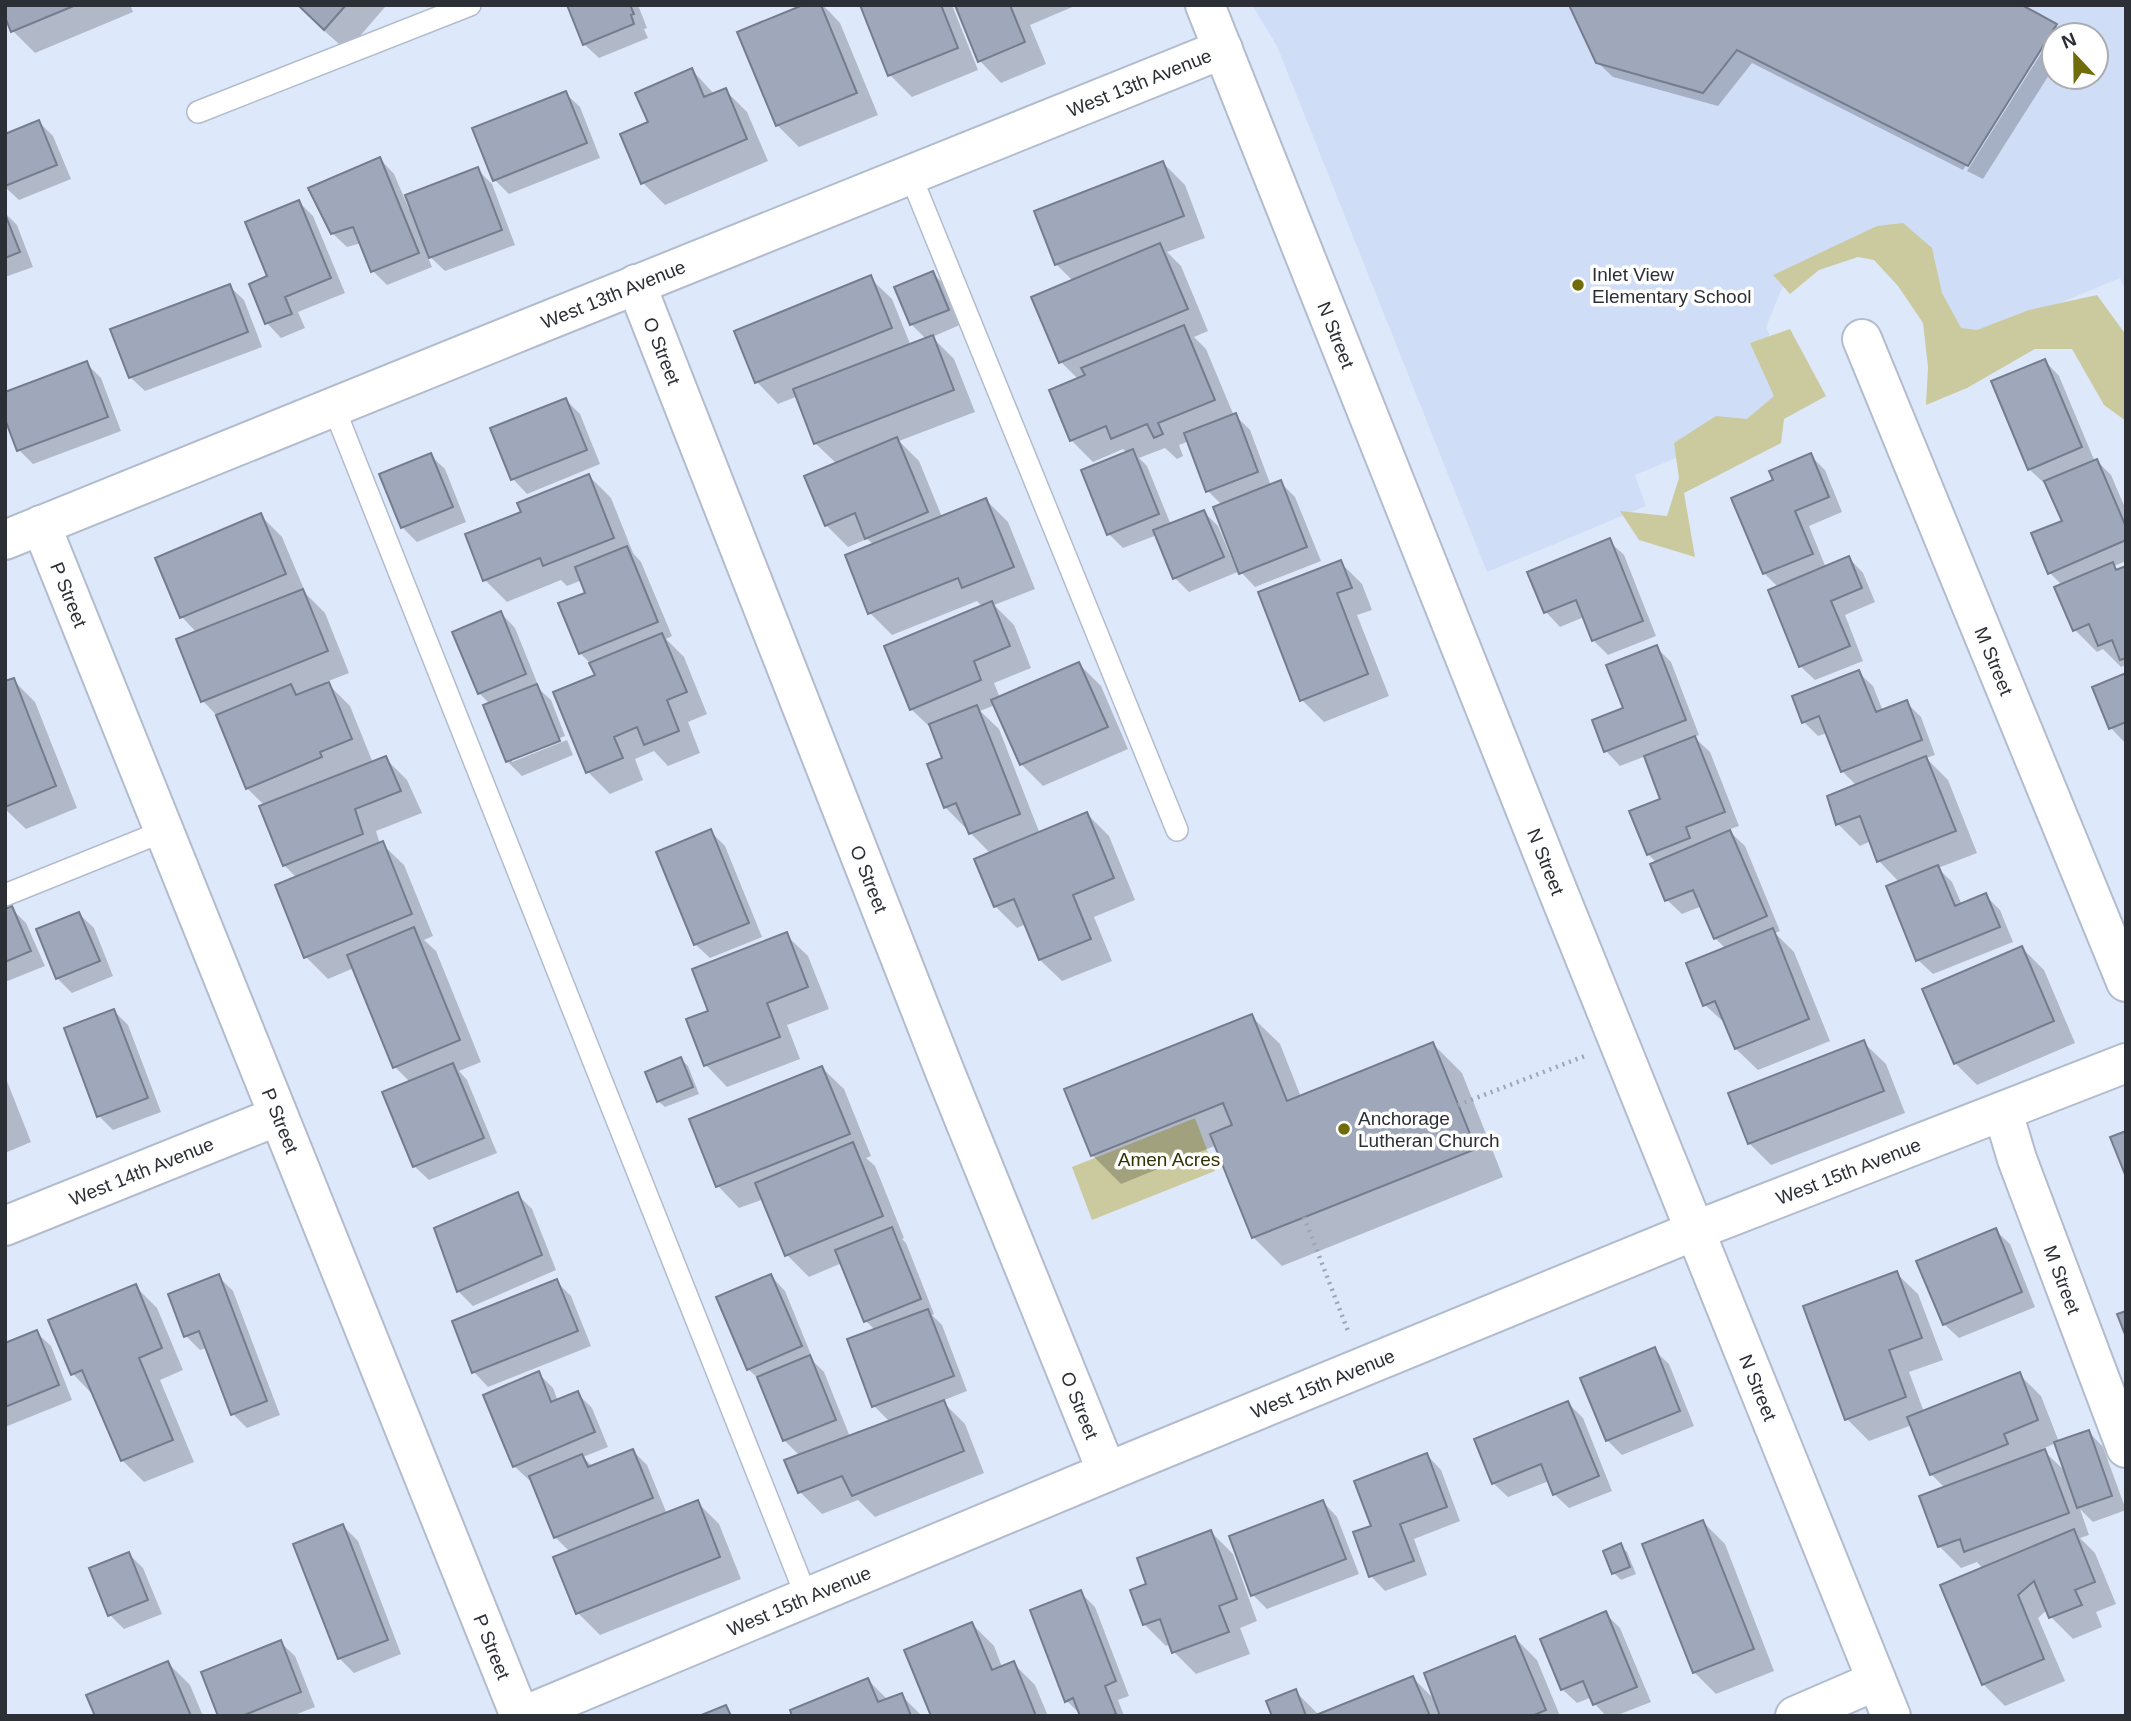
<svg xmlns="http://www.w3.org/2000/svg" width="2131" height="1721" font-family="Helvetica,sans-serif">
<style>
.built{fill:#d0ddf6;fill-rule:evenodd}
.green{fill:#cbca9e}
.shadow{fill:#0003;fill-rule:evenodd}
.building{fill:#9fa8ba;stroke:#747c8d;stroke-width:2}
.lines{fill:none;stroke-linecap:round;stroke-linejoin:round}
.lane-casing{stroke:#b2bcce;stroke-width:24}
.street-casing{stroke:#b2bcce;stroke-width:42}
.path{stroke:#9ea6b4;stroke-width:4.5;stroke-dasharray:2 5;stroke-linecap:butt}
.lane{stroke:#fff;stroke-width:21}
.street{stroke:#fff;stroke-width:38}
.poi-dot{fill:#6f6c09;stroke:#fff;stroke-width:2.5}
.labels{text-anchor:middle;stroke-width:7;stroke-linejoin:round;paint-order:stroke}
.street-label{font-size:19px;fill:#2c2f36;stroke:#fff}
.poi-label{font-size:19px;fill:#2c2f36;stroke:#fff;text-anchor:start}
.park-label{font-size:19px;fill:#333205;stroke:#fff}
</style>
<rect width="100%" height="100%" fill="#dee8fb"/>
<path class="built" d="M1252 5H2126V292L2120 278 1948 350 1863 239 1790 269 1766 327 1799 407 1635 475 1646 506 1487 572 1277 46ZM2054 35H2096V77H2054Z"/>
<path class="green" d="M1903 223 1932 248 1942 293 1961 328 1977 330 2029 310 2097 295 2126 335V421L2104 405 2072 349H2035L1967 388 1926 405 1928 367 1923 323 1898 286 1874 260 1858 257 1819 270 1790 294 1773 275 1877 226Z
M1790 329 1826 396 1784 419 1781 443 1684 493 1695 557 1639 540 1620 511 1667 516 1679 478 1674 443 1716 416 1747 419 1774 396 1750 343Z
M1195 1118 1215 1171 1092 1220 1072 1167Z"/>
<path class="shadow" d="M5 5H130L133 12 35 53 13 31Z
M300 5H384L385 7 347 51 321 28Z
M569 5H638L647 28 644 29 648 38 599 58 584 44Z
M808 5H823L840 23 878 115 799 147 777 125Z
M862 5H952L978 70 912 97 890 75Z
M956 5H1077L1030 25 1046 64 1001 83 980 61Z
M2019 5 2056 26 2066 35H2054V67L1983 179 1967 171 2057 28H2053L1963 170 1752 63 1718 106 1613 77 1597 62Z
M692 70 715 95 725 90 747 112 768 161 665 205 643 183 622 135 650 123Z
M565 93 580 107 600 158 509 194 495 180Z
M39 122 53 136 71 179 19 200 5 187V136Z
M380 159 394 174 409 209 477 169 492 184 515 245 445 271 426 253 432 267 387 285 373 271 361 243 347 247 332 233Z
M1163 163 1185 185 1205 238 1167 252 1181 266 1208 331 1194 337 1206 349 1234 416 1235 415 1250 430 1271 486 1281 483 1295 497 1321 561 1255 587 1240 571 1189 592 1175 578 1157 535 1123 548 1109 534 1127 453 1123 449 1093 462 1071 440 1078 379 1061 362 1073 281 1056 264ZM1189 441 1208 491 1222 505 1240 569 1237 571 1218 526 1204 512 1171 525 1147 466 1139 458 1165 448 1177 459 1183 456 1179 445Z
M299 202 313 216 345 293 298 312 305 328 281 338 267 323 251 285 269 277Z
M5 213 17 225 33 267 5 277Z
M933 273 947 288 962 324 932 337 954 359 975 412 899 441 919 461 942 517 986 500 1008 522 1035 589 994 605 1014 625 1031 668 994 683 1000 698 1079 664 1101 686 1128 749 1043 786 1021 764 995 705 980 711 999 729 1040 834 1087 814 1109 836 1135 900 1094 917 1112 961 1062 981 1040 960 1026 924 1017 928 995 906 991 854 945 807 944 759 934 731 911 709 983 607 977 601 892 635 870 613 847 556 874 545 867 539 848 547 826 525 837 464 815 443 798 396 778 404 757 382 870 278 892 299 911 346 927 340 911 324Z
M229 286 244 300 262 347 145 391 130 377Z
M2045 361 2059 376 2095 462 2097 461 2111 475 2126 510V561L2114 566 2119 571 2126 568V665L2121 667 2103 649 2097 652 2075 630 2062 585 2050 573 2064 522 2047 482 2044 483 2029 469Z
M86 363 101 378 121 431 33 464 19 450Z
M566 400 580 414 600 464 527 494 513 479Z
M430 455 445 469 466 522 417 542 402 527Z
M1810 455 1825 470 1842 512 1809 526 1826 568 1849 558 1863 573 1875 602 1845 615 1863 661 1815 680 1800 666 1778 587 1764 573Z
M589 476 611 498 633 553 641 562 672 636 666 639 684 657 707 714 688 722 700 753 668 766 654 751 635 759 643 780 610 794 588 772 597 676 592 665 580 653 587 594 582 580 567 586 561 580 507 602 485 580 523 513Z
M260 515 282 537 306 594 325 613 349 673 326 682 350 706 373 763 385 758 407 780 422 813 376 831 380 844H382L404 865 433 936 424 940 436 951 481 1062 459 1071 467 1080 497 1153 429 1180 414 1166 410 1082 395 1067 354 968 328 979 306 957 297 878 284 865 265 806 247 788 218 717 203 701 178 640 197 633 182 617Z
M1609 541 1624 555 1656 636 1608 655 1593 640 1584 617 1560 627 1546 612Z
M1340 562 1362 584 1372 610 1357 615 1389 696 1324 722 1302 700Z
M501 613 515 628 540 690 551 700 565 736 512 758V762L567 740 573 755 522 776 507 761 490 704 479 693Z
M1656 647 1671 662 1699 735 1694 737 1710 752 1739 826 1728 830 1745 846 1780 931 1775 933 1794 952 1830 1041 1758 1070 1736 1049 1728 1026 1705 1005 1726 949 1715 938 1702 906 1682 914 1667 900 1657 863 1648 854 1663 800 1646 756 1620 766 1606 751 1594 721 1626 709Z
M1858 672 1873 686 1883 711 1906 702 1921 717 1935 755 1926 758 1948 780 1977 853 1938 868 1952 882 1962 905 1985 895 2000 910 2013 942 1933 974 1918 960 1900 883 1879 861 1871 841 1860 846 1838 824 1857 786 1842 771 1827 733 1818 736 1804 722Z
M2126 675V744L2111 728Z
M13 680 35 702 77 808 26 829 5 809V683Z
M711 832 725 846 762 937 710 958 695 944Z
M11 908 26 923 45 966 5 982V911Z
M79 914 94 928 113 976 72 993 57 978Z
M786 935 808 956 829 1009 787 1025 800 1059 727 1087 706 1065 688 1020 710 1012Z
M2022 948 2044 970 2075 1043 1977 1085 1955 1063Z
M114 1011 128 1025 161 1112 113 1130 99 1116Z
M1251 1016 1280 1044 1301 1097 1433 1044 1462 1073 1503 1177 1282 1266 1253 1237 1217 1145 1121 1184 1092 1155Z
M1864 1043 1886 1064 1905 1113 1771 1165 1749 1143Z
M681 1059 688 1066 699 1094 665 1107 658 1101Z
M822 1068 844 1089 871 1156 866 1158 875 1166 904 1238 902 1239 906 1243 934 1314 932 1315 942 1325 967 1391 942 1401 965 1424 984 1473 875 1517 858 1500 822 1514 800 1492V1456L784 1440 761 1381 748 1369 771 1276 785 1291 814 1362 824 1372 850 1437 890 1422 874 1406 875 1330 866 1321 842 1263 809 1277 787 1255 764 1199 739 1208 718 1186Z
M5 1076 31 1142 5 1153Z
M517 1194 532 1209 556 1270 473 1306 458 1291Z
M1995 1230 2010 1244 2035 1307 1959 1338 1944 1324Z
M1896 1273 1918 1294 1943 1360 1909 1372 1924 1412 2019 1374 2041 1396 2059 1442 2089 1432 2103 1447 2126 1510 2093 1522 2080 1509 2089 1535 2080 1538 2095 1553 2116 1604 2096 1612 2102 1627 2073 1639 2051 1617 2048 1609 2038 1618 2065 1681 2005 1706 1983 1684V1569L1977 1562 1961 1568 1939 1546 1945 1488 1931 1474 1912 1425 1869 1441 1847 1419ZM2056 1443 2067 1473 2042 1449Z
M218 1276 233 1291 280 1415 247 1428 233 1414 207 1348 200 1350 186 1336Z
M557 1282 571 1296 591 1346 488 1387 474 1372Z
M135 1286 157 1308 183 1370 160 1380 194 1462 144 1482 122 1460 95 1397 73 1374 51 1321Z
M36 1332 51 1346 72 1400 5 1427V1344Z
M1654 1350 1669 1364 1694 1426 1622 1455 1607 1440Z
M538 1373 553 1388 558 1401 577 1393 592 1408 608 1447 583 1457 593 1467 633 1451 647 1465 667 1514 697 1502 719 1524 741 1579 600 1635 578 1613 570 1552 556 1538 532 1479 529 1480 514 1466Z
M1568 1403 1583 1418 1612 1491 1569 1508 1554 1494 1549 1481 1508 1497 1493 1483Z
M1427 1455 1441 1470 1460 1521 1414 1539 1427 1575 1385 1591 1371 1576 1373 1527Z
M1323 1502 1337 1517 1359 1574 1267 1609 1253 1595Z
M1703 1522 1725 1544 1774 1671 1716 1694 1694 1672Z
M343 1526 358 1541 401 1654 354 1673 339 1658Z
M1211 1532 1233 1554 1257 1621 1240 1628 1250 1654 1196 1674 1174 1652 1171 1644 1166 1646 1144 1624 1149 1585Z
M1620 1546 1627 1552 1636 1574 1621 1580 1614 1573Z
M129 1554 143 1568 162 1614 124 1629 110 1615Z
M1080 1592 1095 1607 1129 1696 1118 1700 1124 1716H1082L1067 1701Z
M1606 1614 1620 1628 1651 1702 1615 1716H1606L1595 1704 1592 1697 1577 1703 1562 1689Z
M972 1624 994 1646 1002 1667 1013 1663 1035 1685 1048 1716H933Z
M1515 1638 1537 1660 1560 1716H1318L1413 1678 1437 1702Z
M280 1642 295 1656 315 1707 292 1716H220Z
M168 1663 190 1685 203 1716H97Z
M868 1680 888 1700 901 1695 922 1716H794Z
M1295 1691 1317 1713 1318 1716H1274Z"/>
<path class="building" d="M5 5H76L11 32 5 17Z
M298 5H346L324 30Z
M567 5H630L634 14 631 15 634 24 583 45Z
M803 5H821L857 93 776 126 737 32Z
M860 5H941L958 48 888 76Z
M955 5H1010L1025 42 978 62Z
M1569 5H2022L2057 24 1968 166 1737 50 1703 93 1596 63Z
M692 68 704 97 726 88 747 139 641 184 620 134 648 122 635 93Z
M566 91 587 143 493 181 472 128Z
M39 120 57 165 5 186V134Z
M380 157 419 253 371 272 353 227 331 234 308 188Z
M1163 161 1184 216 1055 265 1034 211Z
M478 167 502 230 429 258 405 195Z
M299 200 331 278 285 297 292 314 265 324 249 284 267 276 245 222Z
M5 214 20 252 5 258Z
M1160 243 1188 309 1059 363 1031 297Z
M933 271 949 310 910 325 894 287Z
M871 275 892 328 755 383 734 331Z
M230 284 248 332 129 378 110 329Z
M1184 325 1215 400 1158 423 1163 434 1154 438 1147 424 1111 439 1106 426 1070 441 1049 390 1085 375 1081 368Z
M933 335 954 390 814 444 793 389Z
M2045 359 2082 447 2028 470 1991 381Z
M87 361 108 417 17 451 5 419V392Z
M566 398 587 450 511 480 490 428Z
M1236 413 1258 472 1206 492 1184 433Z
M897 437 928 512 865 539 855 513 825 526 804 476Z
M1133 449 1159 514 1107 535 1081 470Z
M431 453 453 507 401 528 379 474Z
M1811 453 1829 497 1795 511 1813 554 1763 574 1731 498 1773 480 1769 471Z
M2097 459 2126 527V540L2048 574 2031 533 2062 521 2044 481Z
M589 474 614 538 543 566 540 558 483 581 465 534 521 512 517 503Z
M1281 480 1307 547 1239 574 1213 507Z
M986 498 1014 567 962 588 958 578 868 614 845 555Z
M1204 510 1224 557 1173 579 1153 530Z
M261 513 286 574 180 618 155 558Z
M1610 538 1643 621 1592 641 1576 600 1544 613 1527 572Z
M627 546 658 622 579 654 558 603 585 593 575 567Z
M1849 556 1862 588 1831 601 1850 646 1799 667 1768 590Z
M1341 560 1352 588 1337 593 1368 674 1300 701 1258 592Z
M2113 562 2116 570 2126 566V658L2120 660 2112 640 2098 646 2089 624 2073 631 2054 587Z
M303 589 328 651 201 702 176 639Z
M992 601 1010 646 974 661 981 680 910 710 884 646Z
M501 611 526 674 478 694 452 632Z
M662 633 687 692 667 700 679 731 644 745 637 727 614 737 623 758 586 773 553 692 595 675 589 663Z
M1657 645 1686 720 1604 752 1592 720 1623 708 1606 665Z
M1079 662 1108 727 1020 765 991 700Z
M1859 670 1876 712 1907 700 1922 740 1841 772 1819 716 1802 723 1792 696Z
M2126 673V722L2109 729 2092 687Z
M14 678 56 786 5 807V681Z
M329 682 352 739 320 752 322 757 246 789 216 715 291 684 296 695Z
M537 684 560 741 506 762 483 705Z
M977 705 1020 814 969 834 956 803 944 808 927 764 942 758 929 724Z
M1695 736 1725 812 1686 827 1690 838 1647 855 1629 811 1660 799 1644 756Z
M386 756 401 791 355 809 363 834 283 866 259 806Z
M1926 756 1956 831 1877 862 1860 816 1836 825 1827 796Z
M1087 812 1114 878 1073 895 1091 939 1039 960 1014 899 994 907 974 859Z
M711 829 749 923 694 945 656 852Z
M1730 830 1767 916 1714 939 1693 890 1665 901 1650 864Z
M383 841 412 914 304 958 275 885Z
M1938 865 1955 906 1986 893 2000 927 1916 961 1886 886Z
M12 906 31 951 5 962V909Z
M79 912 100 961 56 979 36 929Z
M414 927 460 1040 393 1068 347 955Z
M1773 928 1809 1019 1735 1049 1715 1001 1703 1006 1686 963Z
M787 932 808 987 767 1003 780 1037 704 1066 686 1019 708 1011 692 969Z
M2022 946 2054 1021 1954 1064 1922 989Z
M114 1009 148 1098 97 1117 64 1028Z
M1252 1014 1287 1101 1433 1042 1476 1149 1252 1238 1210 1134 1232 1125 1223 1103 1091 1156 1064 1089Z
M1864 1040 1884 1091 1748 1144 1728 1093Z
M681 1057 693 1087 657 1102 645 1072Z
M453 1063 484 1138 413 1167 382 1092Z
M822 1066 850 1134 716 1187 689 1119Z
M2126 1131V1177L2110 1137Z
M853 1142 883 1216 785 1256 755 1183Z
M518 1192 542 1255 457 1292 434 1228Z
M892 1227 921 1299 864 1322 835 1250Z
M1996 1228 2022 1292 1943 1325 1916 1261Z
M1897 1271 1922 1338 1889 1350 1906 1397 1845 1420 1803 1306Z
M219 1274 267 1401 231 1415 199 1331 184 1337 168 1294Z
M771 1274 802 1346 747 1370 716 1297Z
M557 1279 578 1331 472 1373 452 1321Z
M136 1284 162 1348 139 1358 173 1440 121 1461 82 1370 71 1375 48 1320Z
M928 1309 954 1376 872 1407 847 1339Z
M2126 1311V1337L2117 1314Z
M37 1330 59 1385 5 1407V1343Z
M1655 1347 1680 1411 1606 1441 1580 1378Z
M810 1355 836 1420 783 1441 757 1377Z
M539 1371 551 1402 578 1391 595 1432 513 1467 483 1395Z
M2020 1372 2038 1420 2004 1434 2008 1444 1930 1475 1907 1417Z
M944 1400 964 1451 852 1496 842 1476 798 1493 784 1460Z
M1568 1401 1599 1476 1553 1495 1541 1464 1492 1484 1474 1439Z
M2089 1430 2112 1496 2077 1508 2054 1442Z
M633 1449 653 1498 554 1538 529 1476 582 1454 588 1467Z
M2045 1449 2069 1513 1964 1552 1960 1539 1938 1547 1919 1496Z
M1427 1453 1447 1507 1400 1524 1414 1561 1369 1577 1353 1532 1371 1526 1354 1481Z
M698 1500 720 1557 576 1614 553 1557Z
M1323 1500 1346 1559 1251 1596 1229 1536Z
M1703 1520 1754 1649 1693 1673 1642 1544Z
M343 1524 388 1640 338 1659 293 1544Z
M2074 1529 2095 1582 2075 1590 2082 1605 2049 1618 2034 1581 2018 1595 2044 1659 1982 1685 1940 1585Z
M1211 1530 1237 1599 1219 1606 1229 1632 1172 1653 1160 1619 1143 1625 1130 1590 1146 1584 1137 1558Z
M1621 1543 1630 1567 1612 1574 1603 1551Z
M129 1552 148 1600 108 1616 89 1568Z
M1081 1590 1116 1681 1105 1686 1116 1714 1111 1716H1080L1073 1698 1065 1702 1030 1610Z
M1606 1611 1637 1687 1593 1705 1583 1681 1561 1690 1540 1639Z
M972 1622 992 1670 1014 1661 1036 1716H931L904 1650Z
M1515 1636 1546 1710 1532 1716H1440L1424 1673Z
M281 1640 301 1692 242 1716H218L201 1672Z
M168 1661 191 1716H95L86 1695Z
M1413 1676 1430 1716 1316 1715Z
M868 1678 878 1702 902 1693 911 1716H792L790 1710Z
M1296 1689 1306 1716H1272L1266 1701Z
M726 1705 731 1716H699Z"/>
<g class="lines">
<g class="lane-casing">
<path id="lane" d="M198 112 470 5
M910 174 1177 830
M334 408 807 1598
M5 895 164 831"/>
</g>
<g class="street-casing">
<g id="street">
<path id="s1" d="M1205 5 1559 894 1891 1716"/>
<path id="s2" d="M636 284 945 1072 1107 1472"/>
<path id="s3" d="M1862 339 2126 982"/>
<path id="s4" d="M41 525 520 1716"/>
<path id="s5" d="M5 540C411 376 816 211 1223 49"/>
<path id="s6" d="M2003 1112 2017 1159 2126 1448"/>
<path id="s7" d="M5 1226 278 1116"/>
<path id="s8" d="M523 1716 1136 1460 1694 1231 2126 1063"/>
<path d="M1795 1716 1876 1681"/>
</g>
</g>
<path class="path" d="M1458 1105 1585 1056
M1304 1217 1348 1331"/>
<use href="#lane" class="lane"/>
<use href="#street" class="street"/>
</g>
<g class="poi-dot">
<circle cx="1578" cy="285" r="7"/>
<circle cx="1344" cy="1129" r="7"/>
</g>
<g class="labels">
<g class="street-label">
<text dy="7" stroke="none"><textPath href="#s5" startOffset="1223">West 13th Avenue</textPath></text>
<text dy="7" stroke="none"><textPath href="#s5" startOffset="656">West 13th Avenue</textPath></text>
<text dy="7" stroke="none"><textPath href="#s1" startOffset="355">N Street</textPath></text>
<text dy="7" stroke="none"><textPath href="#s2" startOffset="72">O Street</textPath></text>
<text dy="7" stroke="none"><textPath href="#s4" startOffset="75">P Street</textPath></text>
<text dy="7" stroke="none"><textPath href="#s3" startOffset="348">M Street</textPath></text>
<text dy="7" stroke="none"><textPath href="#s1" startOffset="922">N Street</textPath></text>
<text dy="7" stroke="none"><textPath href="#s2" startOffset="639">O Street</textPath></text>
<text dy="7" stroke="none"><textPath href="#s4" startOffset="642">P Street</textPath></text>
<text dy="7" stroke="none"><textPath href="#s7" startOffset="147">West 14th Avenue</textPath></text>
<text dy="7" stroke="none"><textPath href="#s8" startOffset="1433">West 15th Avenue</textPath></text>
<text dy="7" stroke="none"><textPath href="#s6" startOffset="178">M Street</textPath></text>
<text dy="7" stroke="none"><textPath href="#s8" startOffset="866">West 15th Avenue</textPath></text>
<text dy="7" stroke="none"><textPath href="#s1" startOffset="1489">N Street</textPath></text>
<text dy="7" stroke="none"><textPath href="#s2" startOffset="1206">O Street</textPath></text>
<text dy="7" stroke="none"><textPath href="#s8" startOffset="299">West 15th Avenue</textPath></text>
<text dy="7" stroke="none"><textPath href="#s4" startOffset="1209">P Street</textPath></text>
</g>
<g class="poi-label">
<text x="1592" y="281">Inlet View<tspan x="1592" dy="22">Elementary School</tspan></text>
<text x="1358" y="1125">Anchorage<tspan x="1358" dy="22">Lutheran Church</tspan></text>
</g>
<g class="park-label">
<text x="1169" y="1166">Amen Acres</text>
</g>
</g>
<rect width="2131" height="1721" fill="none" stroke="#2c2f36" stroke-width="14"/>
<g transform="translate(2075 56) rotate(338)"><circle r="33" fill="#ffffff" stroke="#abacaf" stroke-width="2"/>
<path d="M0-5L12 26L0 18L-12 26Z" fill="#6f6c09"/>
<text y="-10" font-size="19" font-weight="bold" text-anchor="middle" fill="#2c2f36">N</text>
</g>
</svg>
